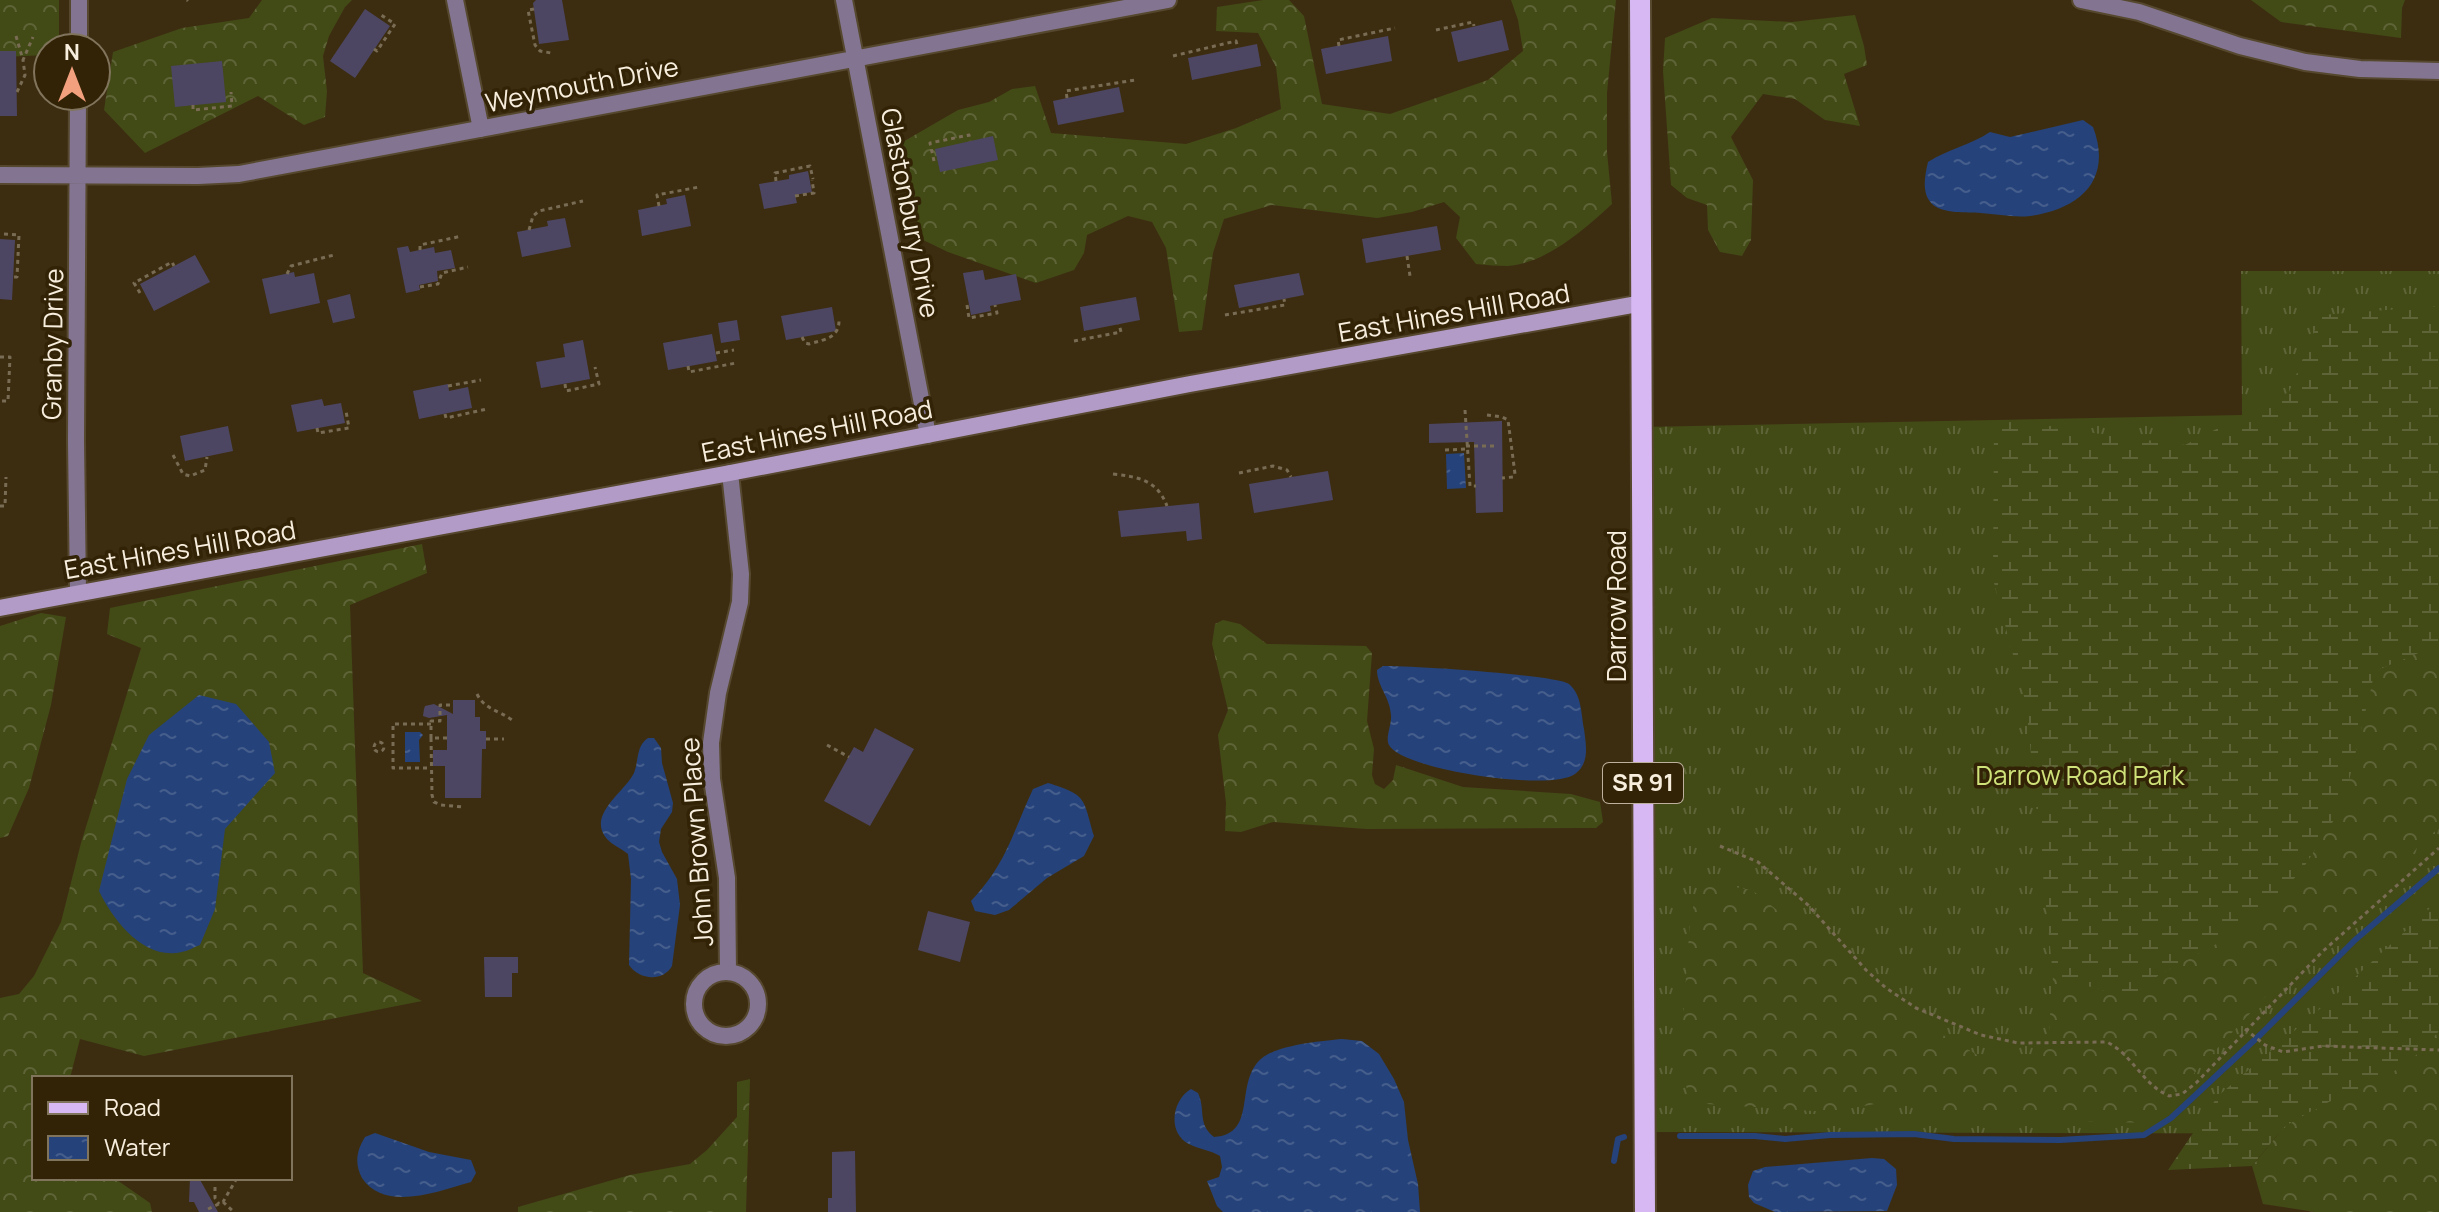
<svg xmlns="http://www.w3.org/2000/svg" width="2439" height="1212" font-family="Manrope,sans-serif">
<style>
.grass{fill:url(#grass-tufts)}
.forest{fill:url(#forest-crowns)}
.wetland{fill:url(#wetland-marsh)}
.water{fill:url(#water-ripples)}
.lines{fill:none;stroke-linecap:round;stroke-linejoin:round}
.stream{stroke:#25427a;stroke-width:6}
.building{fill:#4d4663}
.street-casing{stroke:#56482e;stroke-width:20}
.secondary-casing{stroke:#56482e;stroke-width:20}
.primary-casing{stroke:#56482e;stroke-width:24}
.path{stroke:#796c54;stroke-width:3;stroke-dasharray:4 4;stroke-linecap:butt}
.street{stroke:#837591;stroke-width:16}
.secondary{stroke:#b39bc8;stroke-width:16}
.primary{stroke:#d7b8f2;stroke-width:20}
.labels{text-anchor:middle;stroke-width:7;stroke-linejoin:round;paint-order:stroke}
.shield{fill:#322306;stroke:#bdb19d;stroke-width:2}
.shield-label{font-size:24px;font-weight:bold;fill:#f8eede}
.street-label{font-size:26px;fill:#f8eede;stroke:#322306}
.park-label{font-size:26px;fill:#cfe179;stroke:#322306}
</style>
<defs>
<pattern id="grass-tufts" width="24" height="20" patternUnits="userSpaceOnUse" patternTransform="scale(2)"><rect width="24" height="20" fill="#424a16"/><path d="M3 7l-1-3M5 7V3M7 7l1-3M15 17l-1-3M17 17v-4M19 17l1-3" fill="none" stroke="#5e6437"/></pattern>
<pattern id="forest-crowns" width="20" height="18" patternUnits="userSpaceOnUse" patternTransform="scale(2)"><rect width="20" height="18" fill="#424a16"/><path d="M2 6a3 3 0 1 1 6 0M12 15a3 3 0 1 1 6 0" fill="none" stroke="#5e6437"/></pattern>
<pattern id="wetland-marsh" width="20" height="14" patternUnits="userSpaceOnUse" patternTransform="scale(2)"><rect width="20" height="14" fill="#424a16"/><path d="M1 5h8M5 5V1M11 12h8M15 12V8" fill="none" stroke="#5e6437"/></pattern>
<pattern id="water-ripples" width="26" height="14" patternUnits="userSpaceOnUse" patternTransform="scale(2)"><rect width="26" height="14" fill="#25427a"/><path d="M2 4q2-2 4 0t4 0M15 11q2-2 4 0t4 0" fill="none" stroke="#455e8c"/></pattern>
</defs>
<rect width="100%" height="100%" fill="#3c2d11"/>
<path class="grass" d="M2241 271H2439V1134L1645 1132 1643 427 2242 415Z"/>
<path class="forest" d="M0 0H59V48H48V55L0 57Z
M262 0H352L345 7 329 36 323 56 327 91 325 117 304 125 258 96 145 153 104 110 113 52 182 28 249 18Z
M1263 0H1289L1304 16 1322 104 1390 114 1488 80 1523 51 1518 20 1511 0H1616L1607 93V152L1612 204C1585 229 1547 263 1508 266 1498 266 1487 265 1476 264L1456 238 1460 217 1444 202 1412 212 1377 218 1272 205 1224 219 1213 253 1202 330 1179 332 1166 248 1152 222 1128 216 1087 235 1084 253 1074 270 1036 283 948 252 921 239 901 143 958 110 989 102 1012 89 1035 86 1051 133 1186 144 1236 128 1281 109 1276 67 1258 33 1216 31 1217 7Z
M2251 0H2405L2402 8 2401 38 2281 22Z
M1855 15 1864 46 1867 65 1844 74 1860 126 1825 120 1795 99 1763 94 1731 137 1753 180 1751 240 1742 256 1720 252 1708 230 1707 205 1687 198 1671 185 1663 71 1665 38 1712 18 1792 22Z
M422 544 427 573 350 605 363 973 422 1001 144 1056 80 1039 70 1078H34V1178H114L150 1203 152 1212H0V998L19 994 34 976 61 922 81 843 141 648 107 634 110 608Z
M41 613 66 617 51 705 29 788 8 836 0 838V626Z
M1223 620 1240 624 1267 644 1366 646 1372 653 1367 721 1374 749 1372 775 1375 784 1384 789 1393 780 1396 765 1463 787 1571 794 1600 802 1603 822 1596 828 1366 829 1273 822 1241 832 1225 831 1226 803 1218 735 1228 710 1212 644 1215 624Z
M2433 647H2439V828L2420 844 2385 888 2295 965 2148 1123 1951 1117 1920 1096 1830 1112 1691 1103 1680 1065 1690 919 1700 881 1752 890 1903 1012 1988 1061 2028 1062 2048 1045 2053 976 2129 998 2159 975 2249 926 2302 870 2343 806 2375 671Z
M2439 1031V1212H2315L2263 1204 2252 1166 2285 1126 2414 1057Z
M750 1079 746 1212H518V1207L630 1175 690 1164 707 1150 737 1117V1082Z"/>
<path class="wetland" d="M2439 306V647H2433L2375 671 2343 806 2302 870 2249 926 2159 975 2129 998 2053 976 2026 704 1993 579 1994 420 2185 445 2289 392 2321 315Z
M2439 900V1031L2414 1057 2386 1077 2322 1105 2285 1126 2252 1166 2168 1170 2218 1096 2328 1002Z"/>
<path class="water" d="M2083 120 2093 127C2113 180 2080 209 2030 216 2015 218 1997 214 1981 213 1967 212 1943 214 1932 204 1921 193 1925 175 1928 162 1948 149 1971 145 1990 132L2010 137Z
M1464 453 1466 488 1447 489 1446 454Z
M1383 666C1404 665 1558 675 1569 684 1582 695 1581 714 1584 729 1586 745 1590 763 1575 774 1551 792 1402 770 1389 745 1385 738 1392 724 1391 715 1390 697 1377 686 1377 670Z
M199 695 236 704 269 742 275 773 225 829 215 909 200 945C194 947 188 951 182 952 144 961 113 920 99 891L127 779 149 735Z
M405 732H420L423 735 419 740 420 762H405Z
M648 738H654L661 748 662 763 673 803 672 812 661 829 659 842 662 852 677 879 680 905 672 966C663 982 639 980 629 965L631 879 628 854C621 848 612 845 607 839 586 815 625 792 634 773 639 760 636 746 648 738Z
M1048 783C1088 795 1083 799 1094 836L1084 856 1047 878 1009 910 995 915 975 911 971 901C1007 863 1012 834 1033 789Z
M1342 1039 1362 1041 1379 1054 1394 1079 1404 1102 1408 1140 1418 1184 1420 1212H1223L1217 1206 1207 1181 1219 1177 1222 1167 1220 1156C1210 1150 1199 1149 1189 1144 1167 1133 1172 1100 1191 1089L1198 1093C1206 1110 1197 1124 1214 1137 1259 1134 1233 1082 1262 1058 1278 1045 1321 1041 1342 1039Z
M375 1133 429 1152 471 1160 476 1173 471 1182C436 1192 385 1212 362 1178 354 1163 357 1150 365 1137Z
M1872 1158 1884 1159 1896 1169 1897 1185 1887 1211 1775 1212 1754 1203 1749 1197 1748 1185 1753 1171 1765 1167Z"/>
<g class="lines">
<path class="stream" d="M1680 1136H1755L1785 1139 1830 1135 1914 1134 1954 1139 2060 1140 2144 1135 2171 1118 2261 1034 2355 940 2439 868
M1614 1161 1618 1139 1624 1137"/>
</g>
<path class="building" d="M536 0H562L569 40 539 44 533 3Z
M365 9 390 26 355 78 330 61Z
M1502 20 1509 50 1458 62 1451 32Z
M1388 36 1392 61 1326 74 1321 49Z
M1257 44 1261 66 1192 80 1188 58Z
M0 51H16L17 116H0Z
M222 61 226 102 175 107 171 66Z
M1119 87 1124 112 1058 125 1053 101Z
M993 136 998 160 940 172 935 149Z
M808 171 812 192 795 195 797 203 764 209 759 184 789 179V175Z
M685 195 691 226 642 236 638 210 667 204 666 199Z
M565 218 571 247 522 257 517 232 548 226 547 221Z
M1437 226 1441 250 1366 263 1362 239Z
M0 239 15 240 12 300 0 299Z
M408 246 410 252 434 247 435 253 451 250 455 268 437 271 438 281 419 285 420 290 406 293 397 248Z
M195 255 210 282 154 311 140 284Z
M983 270 985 280 1016 274 1021 300 990 306 991 311 971 315 963 273Z
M294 272 295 277 314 273 320 303 270 314 262 279Z
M1299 273 1304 295 1239 308 1234 285Z
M350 294 355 318 333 323 327 300Z
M1136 297 1140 320 1084 331 1080 307Z
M832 307 836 331 786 340 781 316Z
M737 320 740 340 721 343 718 323Z
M712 334 717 361 668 370 663 343Z
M583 340 590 379 541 388 536 362 565 357 563 344Z
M448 384 449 391 468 387 472 408 419 419 413 391Z
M322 399 324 406 341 403 345 423 297 432 291 405Z
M1502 421 1503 512 1476 513 1474 442 1429 443V424Z
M228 426 233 451 185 461 180 436Z
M1328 471 1333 500 1254 513 1249 484Z
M1199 503 1202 539 1187 541 1186 531 1121 537 1118 511Z
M453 700H475V717H480V731H486V749H482L481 798H445V766H433V750H447V715L429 718 423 716 424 709 425 706 434 704 453 714Z
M875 728 914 749 870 826 824 801 854 747 863 752Z
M928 911 970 922 960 962 918 950Z
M484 957H518V973H512V997H485Z
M855 1151 856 1212H828V1198H832V1152Z
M190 1178H199L218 1212H199L194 1202H189Z"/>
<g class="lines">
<g class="street-casing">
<path id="street" d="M455 0 481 129
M844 0 928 435
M2081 0 2139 12 2240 46 2305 62 2360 69 2439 71
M79 48V0
M78 96 76 441 78 592
M0 175 198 176 239 174 1168 0
M728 972 727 878 712 779 711 743 718 693 740 602 741 574 730 473
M694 1004a32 32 0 1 1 64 0a32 32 0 1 1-64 0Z"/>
</g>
<g class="secondary-casing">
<path id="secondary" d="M0 608 730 473 1190 384 1643 303"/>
</g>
<g class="primary-casing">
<path id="primary" d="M1640 0 1645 1212"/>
</g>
<path class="path" d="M187 0 188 1
M534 9 528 10 535 45 540 51 551 53
M1436 30 1473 22 1474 26
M16 36 23 60 33 37
M1339 46 1338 40 1395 28
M374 49 377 51 395 24 381 15
M1173 56 1236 41 1238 48
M17 92 25 75 23 60
M1067 98 1066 91 1135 80
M193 105V110L232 106 231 92
M934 161 930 143 969 135 970 141
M776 181 775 173 810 166 813 179
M795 196 814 193 812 180
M659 206 657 195 699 187
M529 230 533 216 539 211 583 201
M4 234 19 235 17 277H13
M420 250V245L462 236
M1407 256 1410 276
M287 274 291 266 334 255
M420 287 438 284 442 273 468 267
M140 293 134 283 172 262 174 266
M967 305 969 318 997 313 995 305
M1225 315 1285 305 1284 299
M802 337 805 343 809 344C826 339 840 338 839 318
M1074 341 1121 332 1119 324
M716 353 734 350
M0 357H10L8 401H2
M688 366 689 372 736 363
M565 384 566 391 599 384 595 367
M448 386 481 380
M1465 410 1470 486H1476
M445 414 446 418 487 409
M1487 415 1502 417 1508 420 1515 474 1513 477 1502 478
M317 428 318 433 349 428 346 411
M1466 446H1495
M1445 450 1467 449
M173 455 183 474 190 476 205 470 207 457
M1239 473 1273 466 1287 470 1291 477
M1113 474C1139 477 1157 480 1167 506
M0 506H5L6 477
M477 694C485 710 499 710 512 720
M431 724H393V768H431
M431 738V721H440V705H453
M447 738H431L432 795 434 802 441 805 463 807
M486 739H504
M374 747a5 5 0 1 1 10 0a5 5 0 1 1-10 0Z
M827 745 849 757
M1720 846 1758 862 1808 905 1866 970 1886 988 1916 1008 1981 1035 2018 1043 2107 1042C2133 1055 2142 1084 2169 1096L2182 1094 2196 1083 2322 952 2439 848
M2245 1029 2265 1045 2283 1052 2323 1046 2439 1050
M215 1187V1198L219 1204
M223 1202 234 1212
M208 1209 223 1202 237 1178"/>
<use href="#street" class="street"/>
<use href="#secondary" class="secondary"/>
<use href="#primary" class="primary"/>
</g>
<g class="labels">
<rect class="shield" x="1603" y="763" width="80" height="40" rx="6"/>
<g class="shield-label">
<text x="1643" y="791">SR 91</text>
</g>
<g class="street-label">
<text transform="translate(582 85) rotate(-11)" y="9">Weymouth Drive</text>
<text transform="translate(910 213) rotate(79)" y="9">Glastonbury Drive</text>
<text transform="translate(1454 313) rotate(-10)" y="9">East Hines Hill Road</text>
<text transform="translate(53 344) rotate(-89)" y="9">Granby Drive</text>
<text transform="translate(817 431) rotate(-11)" y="9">East Hines Hill Road</text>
<text transform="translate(180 550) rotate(-10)" y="9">East Hines Hill Road</text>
<text transform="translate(1617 606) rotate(-90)" y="9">Darrow Road</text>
<text transform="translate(697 842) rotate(-94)" y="9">John Brown Place</text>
</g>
<g class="park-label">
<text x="2080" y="785">Darrow Road Park</text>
</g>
</g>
<rect x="32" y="1076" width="260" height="104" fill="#322306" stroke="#81745c" stroke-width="2"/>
<rect x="48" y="1102" width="40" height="12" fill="#d7b8f2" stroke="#81745c" stroke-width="2"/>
<text x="104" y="1116" font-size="24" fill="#f8eede">Road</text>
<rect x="48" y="1136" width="40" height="24" fill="url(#water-ripples)" stroke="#81745c" stroke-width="2"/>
<text x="104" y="1156" font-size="24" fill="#f8eede">Water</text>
<g transform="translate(72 72)"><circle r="38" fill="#322306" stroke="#81745c" stroke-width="2"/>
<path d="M0-6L14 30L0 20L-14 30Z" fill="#f2a07e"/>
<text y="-12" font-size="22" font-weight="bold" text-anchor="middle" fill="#f8eede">N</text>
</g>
</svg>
